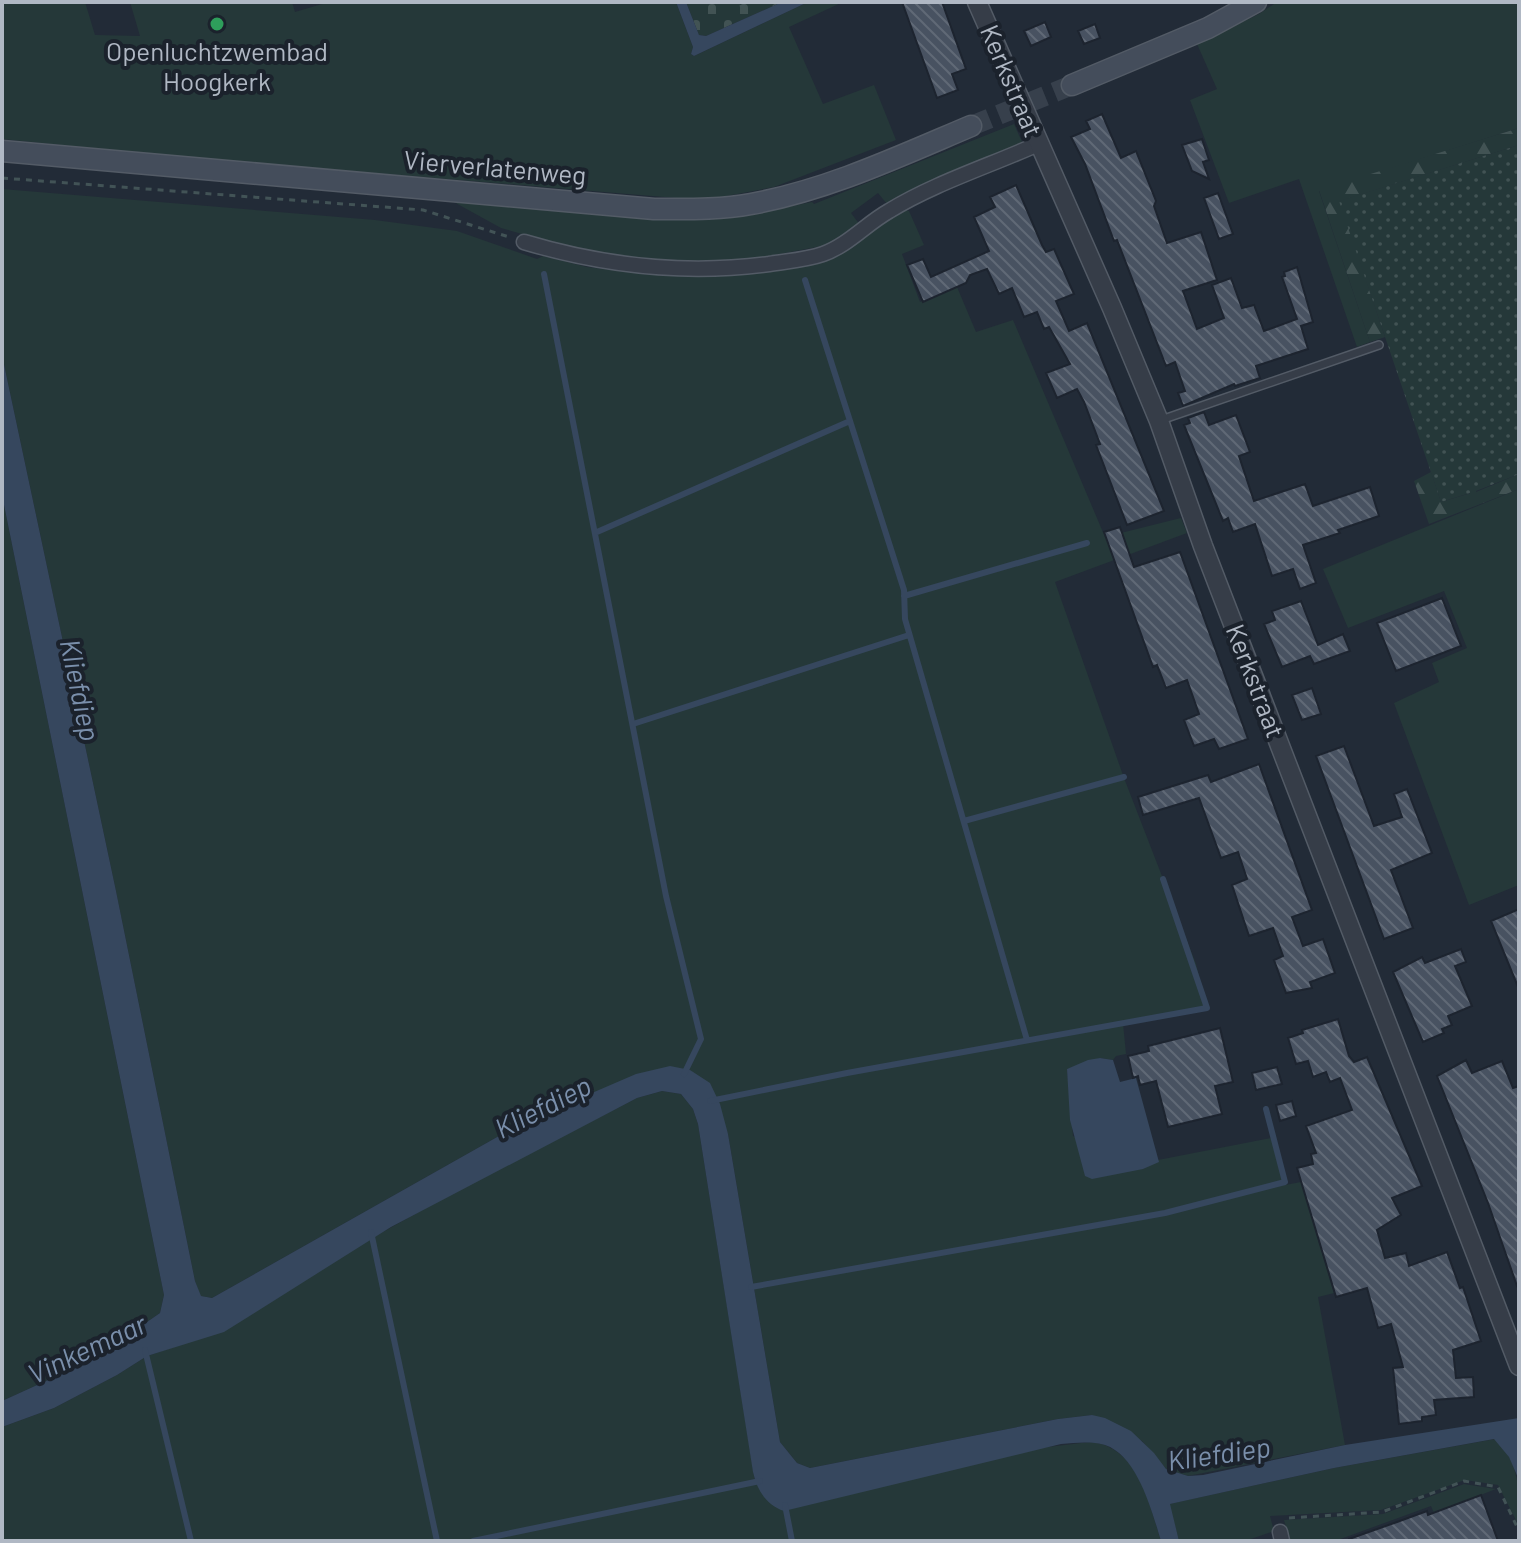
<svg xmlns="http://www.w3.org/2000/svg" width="1521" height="1543" font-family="Barlow,sans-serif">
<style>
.green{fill:#253839}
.forest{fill:url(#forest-firs)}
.cemetery{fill:url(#cemetery-stones)}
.garden{fill:url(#garden-dots)}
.water{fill:#36475e}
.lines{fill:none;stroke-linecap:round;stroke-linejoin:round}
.stream{stroke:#36475e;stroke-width:6}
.building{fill:url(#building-back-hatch);stroke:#1d242f;stroke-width:2}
.secondary-tunnel{stroke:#37404c;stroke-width:20;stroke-dasharray:20 10;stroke-linecap:butt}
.service-casing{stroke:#535b66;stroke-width:10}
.minor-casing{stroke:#535b66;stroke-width:17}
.tertiary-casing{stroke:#535b66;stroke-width:21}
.secondary-casing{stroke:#535b66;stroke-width:23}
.path{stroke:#425356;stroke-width:3;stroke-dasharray:6 6;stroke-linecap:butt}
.service{stroke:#363d48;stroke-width:7}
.minor{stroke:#363d48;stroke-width:14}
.tertiary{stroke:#363d48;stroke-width:18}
.secondary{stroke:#444d5b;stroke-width:20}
.leisure-dot{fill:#2e9e5b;stroke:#1b222c;stroke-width:3}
.labels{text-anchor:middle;stroke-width:8;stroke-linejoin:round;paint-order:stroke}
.poi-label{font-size:26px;fill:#b0b8c4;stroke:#1b222c}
.street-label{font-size:26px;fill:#b0b8c4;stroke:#1b222c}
.water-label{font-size:28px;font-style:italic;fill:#7a8fab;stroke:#1b222c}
</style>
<defs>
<pattern id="forest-firs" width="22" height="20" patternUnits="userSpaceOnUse" patternTransform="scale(2)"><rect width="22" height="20" fill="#253839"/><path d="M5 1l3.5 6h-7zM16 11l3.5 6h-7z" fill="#425354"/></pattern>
<pattern id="cemetery-stones" width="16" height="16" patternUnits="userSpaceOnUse" patternTransform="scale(2)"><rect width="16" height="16" fill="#253839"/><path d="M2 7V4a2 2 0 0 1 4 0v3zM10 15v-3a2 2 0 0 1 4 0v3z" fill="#425354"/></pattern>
<pattern id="garden-dots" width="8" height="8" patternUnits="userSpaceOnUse" patternTransform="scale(2)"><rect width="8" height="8" fill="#253839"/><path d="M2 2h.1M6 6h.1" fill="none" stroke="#425354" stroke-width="1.8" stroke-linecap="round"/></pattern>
<pattern id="building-back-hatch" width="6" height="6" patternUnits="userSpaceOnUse" patternTransform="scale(2)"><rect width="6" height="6" fill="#485261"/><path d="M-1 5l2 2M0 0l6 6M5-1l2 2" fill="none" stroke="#606976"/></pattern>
</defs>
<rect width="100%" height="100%" fill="#222b37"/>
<path class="green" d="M2 2H85L95 35 140 36 130 2H292L295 12 329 2H676L693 47 691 54 694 56 808 2H843L789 27 823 104 874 85 896 140 774 187 721 197 688 199 169 156 2 139Z
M1277 2H1519V128L1319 191 1370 342 1357 347 1299 179 1229 203 1190 100 1217 89 1197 44 1259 14Z
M1014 124 1023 144 887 204 878 193 851 213 860 225 835 242 822 246 753 259 695 262 632 259 580 251 501 228 452 201 672 218 749 215 812 202 814 204Z
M2 189 375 220 457 231 537 259 543 256 587 267 620 271 707 276 825 260 846 251 903 210 909 211 924 245 902 254 920 302 957 287 976 332 1013 320 1105 537 1181 518 1187 533 1055 582 1124 778 1196 964 1207 1008 1123 1023 1126 1054 1116 1056 1113 1060 1100 1058 1067 1069 1073 1136 1143 1169 1158 1160 1271 1138 1285 1185 1301 1182 1334 1293 1318 1297 1345 1445 1188 1476 1166 1469 1142 1441 1092 1415 1058 1419 810 1468 797 1463 780 1442 728 1134 690 1070 520 1124 212 1298 200 1296 195 1281 116 891 2 355Z
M1519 489V885L1469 905 1394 703 1439 682 1432 663 1467 648 1444 591 1348 628 1323 569Z
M2 495 164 1295 160 1313 92 1360 2 1401Z
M662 1091 681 1094 693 1109 698 1124 755 1482 1090 1442C1096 1443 1104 1444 1109 1447 1142 1463 1151 1510 1161 1541H2V1427L54 1408 117 1375 147 1356 177 1346 464 1187 637 1098Z
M1495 1439C1521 1462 1519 1494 1519 1526L1498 1485 1465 1480 1381 1510 1270 1516 1274 1531 1245 1541H1179L1169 1504 1334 1468Z
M1464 1484 1496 1489 1434 1513 1431 1506 1335 1541H1290L1284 1520 1383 1514Z"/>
<path class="forest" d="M1519 128V145L1340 201 1385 337 1370 342 1319 190Z
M1431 472 1441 502 1471 493 1477 496 1476 492 1519 474V489L1429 524 1414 481Z"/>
<path class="cemetery" d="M686 2H782L706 36 699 35Z"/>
<path class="garden" d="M1519 145V474L1476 491 1478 497 1472 498 1470 493 1441 502 1339 201Z"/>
<path class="water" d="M676 2H686L699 35 706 36 782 2H808L694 56 691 54 693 47Z
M2 355 116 891 195 1281 201 1296 212 1298 520 1124 636 1074 670 1066 690 1070 710 1083 720 1104 728 1134 780 1442 797 1463 810 1468 1058 1419 1092 1415 1105 1418 1131 1431 1154 1453 1166 1469 1188 1476 1203 1475 1345 1445 1519 1418V1480L1509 1457 1494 1439 1334 1468 1170 1504 1179 1541H1161C1152 1512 1138 1456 1105 1445 1090 1441 1076 1443 1061 1444L784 1511C766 1505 757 1490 753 1472L698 1124 693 1109 681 1094 662 1091 637 1098 391 1227 224 1332 147 1356 117 1375 54 1408 2 1427V1401L92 1360 160 1313 164 1295 2 495Z
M1100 1058 1113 1060 1120 1082 1136 1078 1159 1162 1143 1169 1092 1179 1085 1176 1070 1120 1067 1069 1088 1060Z"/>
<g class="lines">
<path class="stream" d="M544 274 666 896 701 1039 684 1074
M805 280 904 590 905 619 1027 1040
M597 532 850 421
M904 596 1087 543
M633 724 909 635
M964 821 1124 777
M710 1101 847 1073 1207 1008 1163 879
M371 1232 437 1541
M751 1287 1165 1213 1285 1182 1266 1109
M145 1350 191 1541
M785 1505 792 1541
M473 1541 760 1481"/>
</g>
<path class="building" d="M902 2H942L966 69 952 74 958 90 937 98Z
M1045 22 1051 37 1031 46 1024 31Z
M1095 24 1100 38 1084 44 1078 31Z
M1102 114 1121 158 1136 151 1156 201 1154 206 1167 243 1201 232 1217 280 1183 291 1197 329 1224 318 1212 285 1231 278 1242 308 1254 305 1264 331 1297 319 1282 277 1285 276 1284 272 1297 267 1313 322 1301 326 1308 349 1256 366 1260 378 1235 386 1234 384 1183 406 1178 393 1185 391 1175 362 1166 366 1117 240 1114 241 1085 164 1071 137 1090 129 1086 121Z
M1202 139 1209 160 1203 162 1209 179 1192 171 1182 145Z
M1016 185 1042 245 1046 252 1054 249 1074 294 1056 301 1069 331 1087 323 1164 511 1127 525 1096 445 1100 444 1084 402 1077 389 1057 398 1046 373 1070 364 1049 327 1044 329 1037 312 1024 317 1012 288 999 294 987 269 970 275 966 283 923 302 907 265 923 259 931 277 989 251 974 217 995 207 990 197Z
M1218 193 1233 234 1219 239 1204 198Z
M1204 412 1209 425 1236 415 1250 452 1239 456 1254 501 1305 484 1313 506 1370 487 1379 516 1338 530 1340 533 1303 545 1316 583 1300 589 1293 569 1272 576 1255 524 1233 532 1228 518 1223 521 1184 425 1190 423 1188 418Z
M1120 527 1134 567 1180 552 1248 739 1219 749 1214 739 1194 746 1184 720 1199 714 1187 680 1166 688 1157 665 1153 667 1104 532Z
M1442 598 1461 646 1396 671 1377 623Z
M1301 601 1318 645 1343 634 1350 651 1314 664 1310 656 1282 667 1264 624 1275 620 1272 611Z
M1312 688 1321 714 1302 720 1292 695Z
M1344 746 1374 826 1402 817 1394 794 1407 789 1432 853 1391 870 1413 928 1384 939 1316 756Z
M1259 764 1312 910 1292 917 1303 946 1323 939 1335 973 1310 982 1312 988 1286 993 1274 960 1283 956 1273 928 1249 936 1232 885 1247 879 1238 852 1221 858 1199 798 1143 815 1138 797 1208 775 1211 782Z
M1519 909V987H1518L1491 921Z
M1461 949 1466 962 1455 966 1472 1006 1448 1016 1452 1025 1442 1029 1444 1033 1423 1042 1393 972 1422 957 1425 963Z
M1338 1019 1349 1056 1354 1062 1367 1057 1422 1186 1392 1198 1401 1215 1377 1230 1385 1258 1406 1253 1409 1266 1447 1252 1460 1288 1463 1287 1481 1341 1453 1350 1456 1378 1473 1377 1474 1397 1434 1400 1436 1415 1422 1417V1421L1399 1424 1393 1368 1403 1367 1391 1324 1378 1328 1367 1288 1336 1297 1297 1168 1313 1164 1311 1154 1316 1153 1306 1126 1352 1110 1340 1078 1330 1082 1326 1072 1313 1077 1308 1061 1296 1064 1288 1038 1303 1033 1302 1030Z
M1220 1028 1233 1082 1215 1086 1222 1114 1168 1127 1156 1081 1140 1085 1138 1076 1133 1078 1128 1056 1149 1051 1148 1046Z
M1466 1060 1472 1073 1502 1061 1513 1088 1519 1086V1285L1517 1286 1488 1203 1437 1076Z
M1277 1067 1282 1084 1256 1090 1252 1073Z
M1292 1101 1296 1116 1280 1121 1276 1105Z
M1481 1495 1498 1541H1349V1539L1397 1522 1427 1511 1428 1515Z"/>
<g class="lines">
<path class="secondary-tunnel" d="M971 126 1072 85"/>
<g class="service-casing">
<path id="service" d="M1161 420 1379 345"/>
</g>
<g class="minor-casing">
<path id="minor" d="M524 242C604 266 686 275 769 264 787 261 806 260 823 254 848 245 866 224 889 211 935 183 989 166 1038 144
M1280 1532 1282 1541"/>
</g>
<g class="tertiary-casing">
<path id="tertiary" d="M977 2 1112 308 1159 421 1203 546 1519 1366"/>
</g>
<g class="secondary-casing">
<path id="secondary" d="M1072 85 1208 28 1256 2
M2 151 654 209C686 209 719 210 751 204 828 190 900 156 971 126"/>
</g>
<path class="path" d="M740 7 752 2
M2 178 423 210 509 237
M1289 1518 1382 1512 1464 1481 1498 1487 1519 1531"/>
<use href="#service" class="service"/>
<use href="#minor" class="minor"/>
<use href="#tertiary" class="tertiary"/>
<use href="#secondary" class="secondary"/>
</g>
<circle class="leisure-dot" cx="217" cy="24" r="8"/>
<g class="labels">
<g class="poi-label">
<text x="217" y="61">Openluchtzwembad<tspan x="217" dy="30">Hoogkerk</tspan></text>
</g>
<g class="street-label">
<text transform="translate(1011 81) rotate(67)" y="9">Kerkstraat</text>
<text transform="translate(495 168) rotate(5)" y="9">Vierverlatenweg</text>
<text transform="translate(1255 681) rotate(69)" y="9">Kerkstraat</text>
</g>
<g class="water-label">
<text transform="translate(80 690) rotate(78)" y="10">Kliefdiep</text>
<text transform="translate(543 1107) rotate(-27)" y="10">Kliefdiep</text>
<text transform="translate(87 1349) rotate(-25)" y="10">Vinkemaar</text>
<text transform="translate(1219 1454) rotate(-8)" y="10">Kliefdiep</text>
</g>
</g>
<rect width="1521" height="1543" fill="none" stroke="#b0b8c4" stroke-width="8"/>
</svg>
